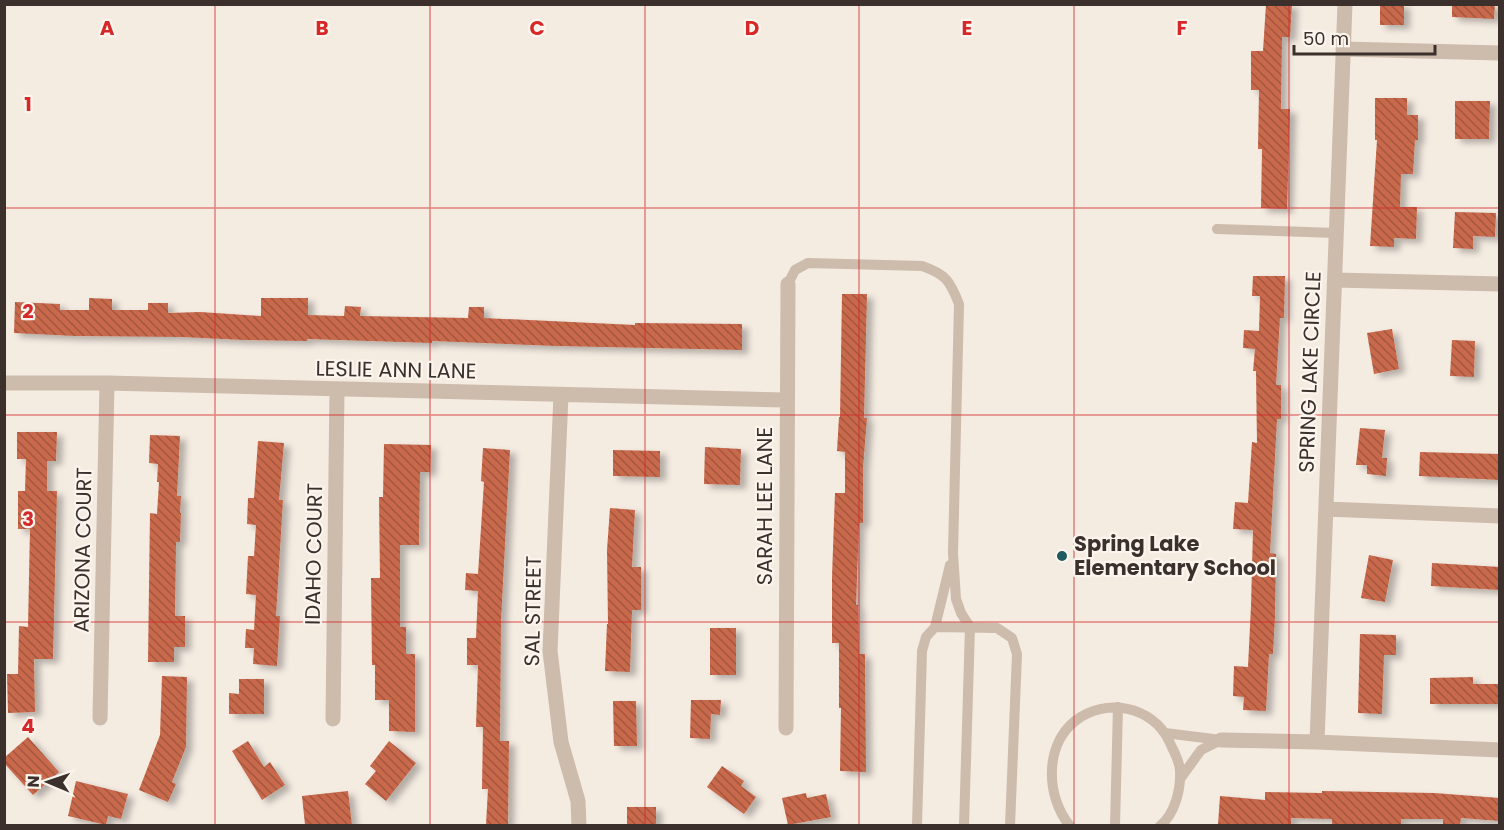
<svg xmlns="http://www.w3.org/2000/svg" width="1504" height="830" font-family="Poppins,sans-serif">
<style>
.building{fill:url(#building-back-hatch);filter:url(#shadow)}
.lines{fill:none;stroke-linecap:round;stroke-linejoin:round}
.service{stroke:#cdbbac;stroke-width:10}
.minor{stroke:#cdbbac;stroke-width:15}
.grid{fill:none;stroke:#d62828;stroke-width:1.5;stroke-opacity:0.55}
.poi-dot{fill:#1f5a5e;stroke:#fbf5ee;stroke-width:2}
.labels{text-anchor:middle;stroke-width:4.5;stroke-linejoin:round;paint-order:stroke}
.street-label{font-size:21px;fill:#3b302b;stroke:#fbf5ee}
.poi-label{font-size:21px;font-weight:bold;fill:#3b302b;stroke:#fbf5ee;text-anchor:start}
.grid-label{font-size:20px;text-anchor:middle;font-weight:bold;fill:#d62828;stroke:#fbf5ee;stroke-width:4.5;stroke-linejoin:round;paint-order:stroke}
</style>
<defs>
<pattern id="building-back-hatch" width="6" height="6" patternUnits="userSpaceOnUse" patternTransform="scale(1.5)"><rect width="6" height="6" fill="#c8694b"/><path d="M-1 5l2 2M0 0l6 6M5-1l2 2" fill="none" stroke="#a4573f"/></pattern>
<filter id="shadow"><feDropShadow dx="6" dy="4" stdDeviation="3" flood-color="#0004"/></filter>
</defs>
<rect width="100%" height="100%" fill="#f4ebe1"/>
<path class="building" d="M1266 4H1292L1290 37H1282L1281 109H1290L1287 209 1261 208 1262 149H1258L1259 90H1251V51H1263Z
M1380 4H1404V25H1380Z
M1452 4H1495L1494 19 1452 17Z
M1375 98H1407V115H1418V140H1415L1413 174H1401L1400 207H1417L1416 239 1394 238V247L1370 246 1377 140H1375Z
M1455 101H1490L1489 139H1455Z
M1455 212 1496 213 1495 237 1473 236V249L1453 248Z
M1253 276H1285L1284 318H1280L1276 385H1281V419H1277L1270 553 1276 554 1275 616 1273 654H1269L1266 711 1243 710 1244 697 1233 696 1234 666 1248 667 1251 606 1253 530 1233 529 1235 502 1248 503 1252 442 1257 443 1256 371H1253L1255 349 1243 348 1244 330 1259 331 1260 296H1252Z
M842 294H867L864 418H867L863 468V523H859L856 605H858L859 654H865L866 772 840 771 841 708H839V643H832V577L835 493H845V452L837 451 839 417H840Z
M89 298 112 299V310H148V303H168V313L200 312 261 316V298H308V315L344 316 345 306 361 307 360 316 468 318 469 307H484V318L635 325V323L742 324V350L557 346 432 341V343L307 339V341L244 340 182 337 75 336 14 333 15 302 60 304V310H89Z
M1392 329 1399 369 1374 374 1367 333Z
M1452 340 1475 341 1474 377 1450 376Z
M1360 428 1385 430 1382 458H1387L1386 476 1367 474V465H1356Z
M17 432H57L56 461H47V491H57L53 659H34L35 712 8 713 7 674H18L19 626 28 627 30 529H18V491H25L26 459H17Z
M150 435 180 436 177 496H181L180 513H181L180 542H176L175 616H185V647H174V662H148L150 513 157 514 159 482H157L158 464 149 463Z
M258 441 284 443 279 500H283L276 616H280L277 666 253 664 254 648H245L246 629 254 630 256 595 246 594 248 556H254L256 525 247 524 248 498H254Z
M384 444 431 445 430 472H420L419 545H400V627H406V654H415V732L389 731V700H375V665H372L371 578H380L379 497H383Z
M705 447 741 449 740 485 704 484Z
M483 448 510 450 501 621 500 741H509L508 825H486L488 789H482L483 727H476L478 665H467V638H476L478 591 465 590 466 573 478 574 484 482 481 481Z
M613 450 660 451V477L613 476Z
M1420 452 1500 454V480L1419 476Z
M610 508 635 510 632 567H641V610H632L630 672 605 671 607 624H608L607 550Z
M1369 555 1393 560 1385 602 1361 598Z
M1432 563 1500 567V590L1431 586Z
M710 628H736V675H710Z
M1360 634 1396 635V655H1384L1382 714 1358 713Z
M162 676 187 677 186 747 172 782 176 784 168 802 139 790 160 735Z
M1473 677V684H1500V704H1430V678Z
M239 679H264V714H229V693L239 694Z
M691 700H721L720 715 711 714 710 739 690 738Z
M613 701H636L637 746H614Z
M28 737 59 772 33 795 4 763V758Z
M248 741 264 767 270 762 285 785 262 800 232 751Z
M389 741 416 763 386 801 365 784 376 771 370 766Z
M722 766 744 781 741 786 756 797 744 814 707 787Z
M76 781 128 794 121 819 108 816 106 825 68 816Z
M348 791 352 825H305L302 796Z
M1322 791 1434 793 1500 798V821L1461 818 1460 825H1443V819H1401V825H1363L1332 824V819L1291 818V825H1218L1220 796 1265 800V792L1322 793Z
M806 793 807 798 826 794 831 817 788 825 782 798Z
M627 807H656V825H627Z"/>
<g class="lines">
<path class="service" d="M1217 229 1336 233
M788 284 795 270 808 263 922 266C946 274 950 281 959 304L953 553 956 599 961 613 970 627 964 826
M935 627 997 628 1012 638 1017 654 1010 826
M1165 733 1221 740
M1180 779 1201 750 1221 740
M917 826 922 651 926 637 935 627 950 565
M1070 826C1046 797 1044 746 1075 721 1105 697 1153 706 1169 741 1173 750 1180 761 1180 771 1181 789 1175 814 1160 826
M1115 826 1118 707"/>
<path class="minor" d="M1343 49 1500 53
M1335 280 1500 284
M4 383H107L786 400
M561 395 550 651 561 742 578 801 579 826
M1326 509 1500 516
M100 718 107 383
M333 719 337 389
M786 728 788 284
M1221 740 1317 742 1500 750
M1317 742 1345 4"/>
</g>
<path class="grid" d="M215 4V826M430 4V826M645 4V826M859 4V826M1074 4V826M1289 4V826M4 208H1500M4 415H1500M4 622H1500"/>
<circle class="poi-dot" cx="1062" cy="556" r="6"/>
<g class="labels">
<g class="street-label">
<text transform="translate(396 370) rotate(1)" y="7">LESLIE ANN LANE</text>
<text transform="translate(1310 372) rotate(-88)" y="7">SPRING LAKE CIRCLE</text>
<text transform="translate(765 506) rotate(-90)" y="7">SARAH LEE LANE</text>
<text transform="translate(83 550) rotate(-89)" y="7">ARIZONA COURT</text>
<text transform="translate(314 554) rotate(-89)" y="7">IDAHO COURT</text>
<text transform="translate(533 611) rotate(-89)" y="7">SAL STREET</text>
</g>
<g class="poi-label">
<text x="1074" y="551">Spring Lake<tspan x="1074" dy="24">Elementary School</tspan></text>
</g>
</g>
<g class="grid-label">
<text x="107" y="35">A</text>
<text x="322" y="35">B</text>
<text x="537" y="35">C</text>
<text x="752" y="35">D</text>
<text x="967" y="35">E</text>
<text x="1182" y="35">F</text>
<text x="28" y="111">1</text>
<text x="28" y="318">2</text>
<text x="28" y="526">3</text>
<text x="28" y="733">4</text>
</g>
<rect width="1504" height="830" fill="none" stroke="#3b302b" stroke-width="12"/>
<g transform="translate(48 782) rotate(272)" stroke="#fbf5ee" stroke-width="4.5" paint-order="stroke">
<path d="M0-4.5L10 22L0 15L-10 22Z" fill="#3b302b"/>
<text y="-9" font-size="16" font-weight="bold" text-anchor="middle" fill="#3b302b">N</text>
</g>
<path d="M1294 45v9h141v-9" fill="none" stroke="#3b302b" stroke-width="3"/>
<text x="1303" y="45" font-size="18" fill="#3b302b" stroke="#fbf5ee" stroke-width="4.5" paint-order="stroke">50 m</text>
</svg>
